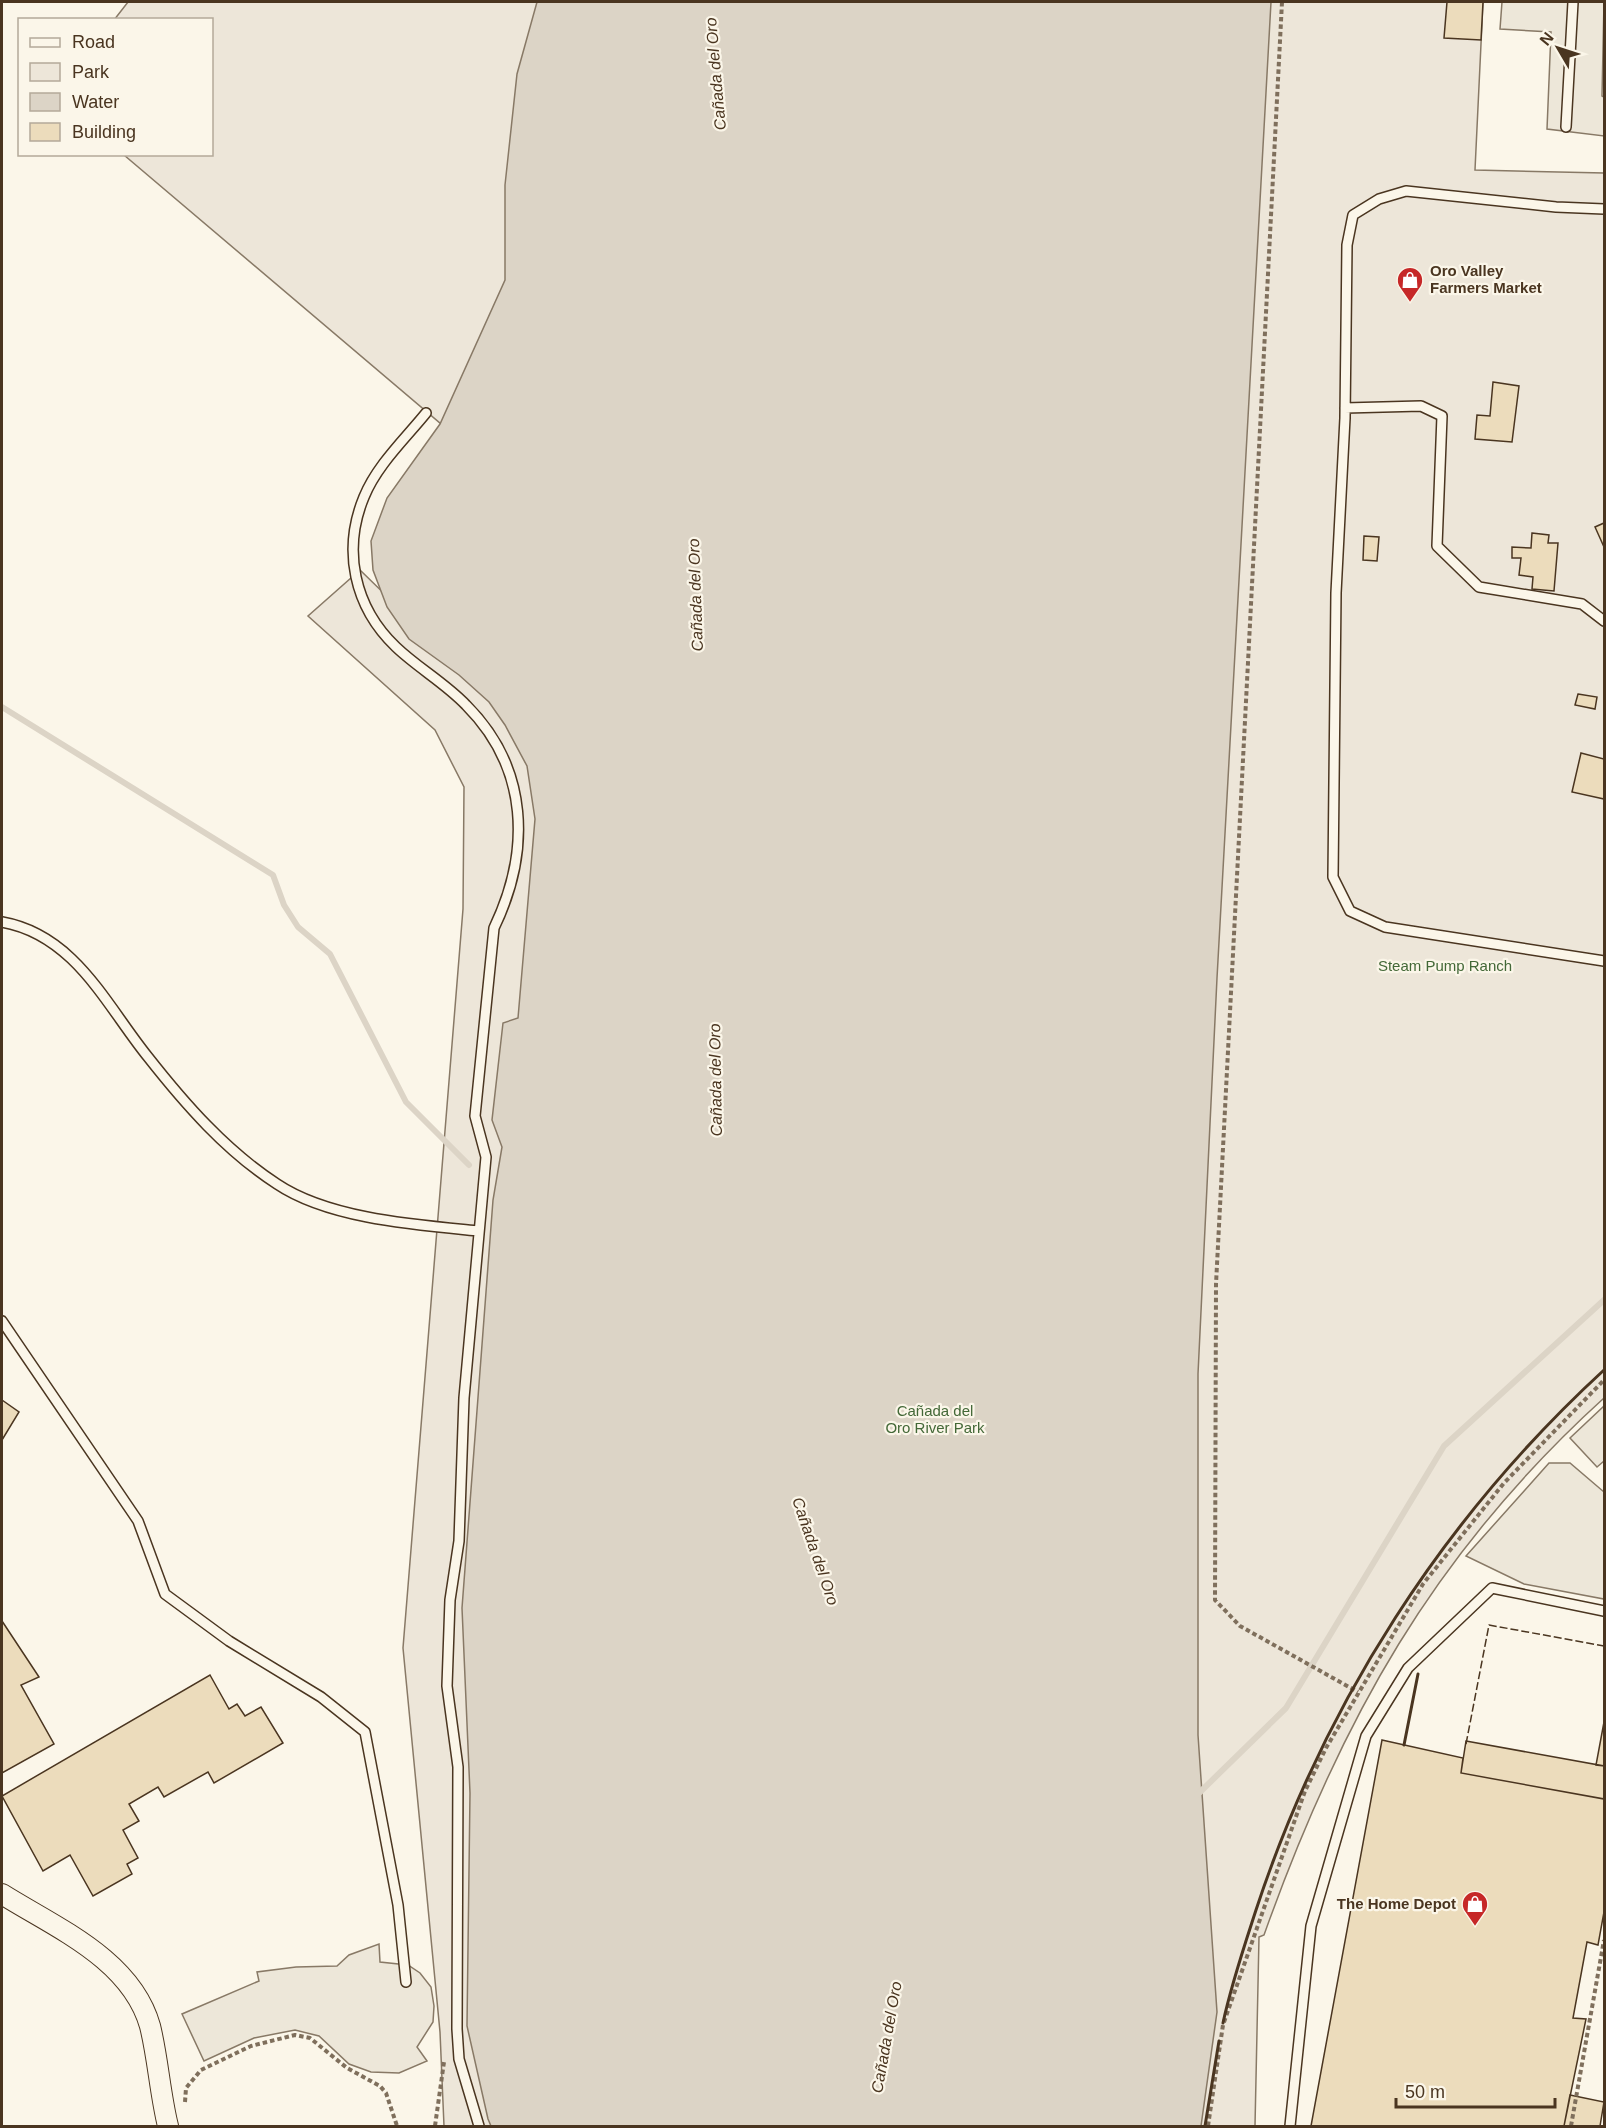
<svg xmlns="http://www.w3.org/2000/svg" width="1606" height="2128" font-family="Helvetica,sans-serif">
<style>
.green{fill:#ede6d9;stroke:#887966;stroke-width:1.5}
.parking{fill:#ede7d9;stroke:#887966;stroke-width:1.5}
.water{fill:#dcd4c6;stroke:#887966;stroke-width:1.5}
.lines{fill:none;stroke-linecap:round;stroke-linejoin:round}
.stream{stroke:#dcd4c6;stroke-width:6}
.building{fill:#ecdcbc;stroke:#4a3520;stroke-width:1.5}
.service-casing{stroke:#4a3520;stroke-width:12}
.minor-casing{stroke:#4a3520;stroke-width:22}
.path{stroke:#7f6f5c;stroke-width:4;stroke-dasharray:4.5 3;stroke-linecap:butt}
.service{stroke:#fbf6e9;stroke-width:9}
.minor{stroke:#fbf6e9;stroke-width:20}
.fence{stroke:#4a3520;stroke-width:1.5;stroke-dasharray:8 3;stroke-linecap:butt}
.wall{stroke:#4a3520;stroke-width:3}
.labels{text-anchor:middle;stroke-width:4.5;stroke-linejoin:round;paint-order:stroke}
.poi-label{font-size:15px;font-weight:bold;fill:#4a3520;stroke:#fbf6e9;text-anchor:start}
.park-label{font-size:15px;fill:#436837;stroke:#fbf6e9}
.water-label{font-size:16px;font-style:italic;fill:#4a3520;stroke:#fbf6e9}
</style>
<rect width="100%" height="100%" fill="#fbf6e9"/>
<path class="green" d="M128 2H1483L1475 170 1604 173V1398C1434 1552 1340 1721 1264 1935L1259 1937 1255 2126H444L440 2032 403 1648 463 909 464 787 435 730 308 616 360 570 561 766 579 541 124 155 212 154V20H114Z"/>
<path class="parking" d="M1502 2H1604L1602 96 1604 97V136L1547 129 1551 32 1500 29Z
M1604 1406V1461L1597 1467 1570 1438Z
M1549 1463H1570L1604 1492V1599L1524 1584 1466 1556Z
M379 1944 380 1962 408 1965 420 1973 431 1987 434 2006 433 2022 417 2047 427 2061 399 2073 371 2072 349 2064 319 2036 295 2030 254 2038 204 2061 182 2014 259 1981 257 1972 296 1967 337 1966 349 1955Z"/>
<path class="water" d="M537 2H1271L1217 978 1198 1374V1735L1217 2012 1201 2126H491L488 2119 467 2026 470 1793 462 1608 493 1200 502 1147 492 1120 503 1023 518 1018 535 819 527 766 505 725 489 702 459 675 409 639 387 607 373 570 371 541 387 498 440 424 505 280V185L517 74Z"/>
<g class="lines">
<path class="stream" d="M2 707 273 875 284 905 298 927 330 954 406 1102 469 1165
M1197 1795 1286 1708 1444 1446 1604 1300"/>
</g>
<path class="building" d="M1447 2H1483L1481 40 1444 38Z
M1493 382 1519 386 1512 442 1475 439 1477 415 1490 416Z
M1604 523V547L1595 527Z
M1532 533 1549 535 1548 543H1558L1554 591 1532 589 1533 577 1519 575 1521 558H1512V547L1531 548Z
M1364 536 1379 537 1377 561 1363 560Z
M1578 694 1597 697 1595 709 1575 705Z
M1581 753 1604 759V799L1572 792Z
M2 1400 19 1412 2 1440Z
M2 1621 39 1677 21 1685 54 1744 2 1773Z
M210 1675 229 1709 237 1704 245 1716 261 1707 283 1743 214 1783 208 1772 164 1797 158 1787 129 1804 139 1821 123 1830 138 1858 127 1864 132 1874 93 1896 70 1855 43 1871 2 1796Z
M1604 1722V1766L1596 1765Z
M1382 1740 1463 1758 1461 1773 1604 1799V1912L1598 1945 1587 1942 1573 2018 1586 2019 1564 2126H1311Z
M1466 1741 1604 1766V1799L1461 1773Z
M1570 2095 1604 2102 1600 2126H1564Z"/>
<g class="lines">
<g class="service-casing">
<path id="service" d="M1566 127 1573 2
M1604 209 1556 207 1406 191 1379 199 1353 215 1347 245 1345 418 1336 593 1333 877 1350 911 1385 927 1604 961
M1345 408 1421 406 1442 416 1437 546 1479 587 1582 604 1604 621
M426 413C405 439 377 465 364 497 342 550 354 607 396 647 418 668 445 683 466 705 529 768 531 851 494 928L475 1116 486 1157 464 1398 459 1541 450 1600 447 1686 458 1767 457 2029 459 2059 479 2126
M2 922C75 935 106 1005 148 1057 185 1104 226 1151 277 1184 329 1219 417 1225 479 1231
M2 1321 138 1521 165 1594 229 1641 321 1697 365 1732 398 1905 406 1982
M1290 2126 1311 1926 1366 1736 1408 1668 1492 1588 1604 1611"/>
</g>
<g class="minor-casing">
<path id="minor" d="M2 1894C56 1928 131 1959 150 2026 158 2058 160 2094 168 2126"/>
</g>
<path class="path" d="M1282 2 1216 1284 1215 1600 1240 1626 1358 1692
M185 2102 186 2088 201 2070 251 2046 295 2035 310 2038 347 2068 380 2086 386 2093 397 2126
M435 2126 444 2062
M1208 2126 1223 2025 1305 1791 1326 1748 1423 1584 1504 1483 1604 1380
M1571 2126 1604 1940"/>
<use href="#service" class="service"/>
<use href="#minor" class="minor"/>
<path class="fence" d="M1466 1744 1489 1625 1604 1646"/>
<path class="wall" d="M1404 1745 1418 1674
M1223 2023C1231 1985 1244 1947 1256 1910 1324 1703 1444 1517 1604 1370
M1205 2126 1219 2041"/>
</g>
<defs>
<g id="shop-pin" transform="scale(1.35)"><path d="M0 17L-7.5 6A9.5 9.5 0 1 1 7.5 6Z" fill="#c62828" stroke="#fbf6e9"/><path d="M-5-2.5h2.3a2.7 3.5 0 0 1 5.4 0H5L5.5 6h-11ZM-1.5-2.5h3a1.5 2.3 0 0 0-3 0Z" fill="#fff"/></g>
</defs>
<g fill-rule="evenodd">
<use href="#shop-pin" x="1410" y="280"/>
<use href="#shop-pin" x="1475" y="1904"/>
</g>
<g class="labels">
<g class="poi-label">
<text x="1430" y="276">Oro Valley<tspan x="1430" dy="17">Farmers Market</tspan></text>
<text x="1456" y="1909" text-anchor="end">The Home Depot</text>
</g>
<g class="park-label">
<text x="1445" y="971">Steam Pump Ranch</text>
<text x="935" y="1416">Cañada del<tspan x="935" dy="17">Oro River Park</tspan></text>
</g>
<g class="water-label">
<text transform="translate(715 74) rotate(-95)" y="6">Cañada del Oro</text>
<text transform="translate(695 595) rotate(-92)" y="6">Cañada del Oro</text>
<text transform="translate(715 1080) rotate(-91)" y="6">Cañada del Oro</text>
<text transform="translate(816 1551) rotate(71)" y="6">Cañada del Oro</text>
<text transform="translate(886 2037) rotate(-80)" y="6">Cañada del Oro</text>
</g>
</g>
<rect width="1606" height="2128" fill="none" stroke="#4a3520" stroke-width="6"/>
<rect x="18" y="18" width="195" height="138" fill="#fbf6e9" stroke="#b4a999" stroke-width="1.5"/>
<rect x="30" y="38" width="30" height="9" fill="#fbf6e9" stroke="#b4a999" stroke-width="1.5"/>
<text x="72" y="48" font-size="18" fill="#4a3520">Road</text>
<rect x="30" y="63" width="30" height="18" fill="#ede6d9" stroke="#b4a999" stroke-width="1.5"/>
<text x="72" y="78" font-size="18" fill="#4a3520">Park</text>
<rect x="30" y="93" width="30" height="18" fill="#dcd4c6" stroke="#b4a999" stroke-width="1.5"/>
<text x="72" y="108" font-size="18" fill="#4a3520">Water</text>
<rect x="30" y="123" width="30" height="18" fill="#ecdcbc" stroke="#b4a999" stroke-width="1.5"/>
<text x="72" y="138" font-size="18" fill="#4a3520">Building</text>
<g transform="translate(1558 48) rotate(309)" stroke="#fbf6e9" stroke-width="4.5" paint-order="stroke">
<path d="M0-4.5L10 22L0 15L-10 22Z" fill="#4a3520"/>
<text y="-9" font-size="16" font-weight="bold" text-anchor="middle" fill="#4a3520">N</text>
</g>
<path d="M1396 2098v9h159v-9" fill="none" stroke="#4a3520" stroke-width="3"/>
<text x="1405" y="2098" font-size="18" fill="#4a3520" stroke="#fbf6e9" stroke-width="4.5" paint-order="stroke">50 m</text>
</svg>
